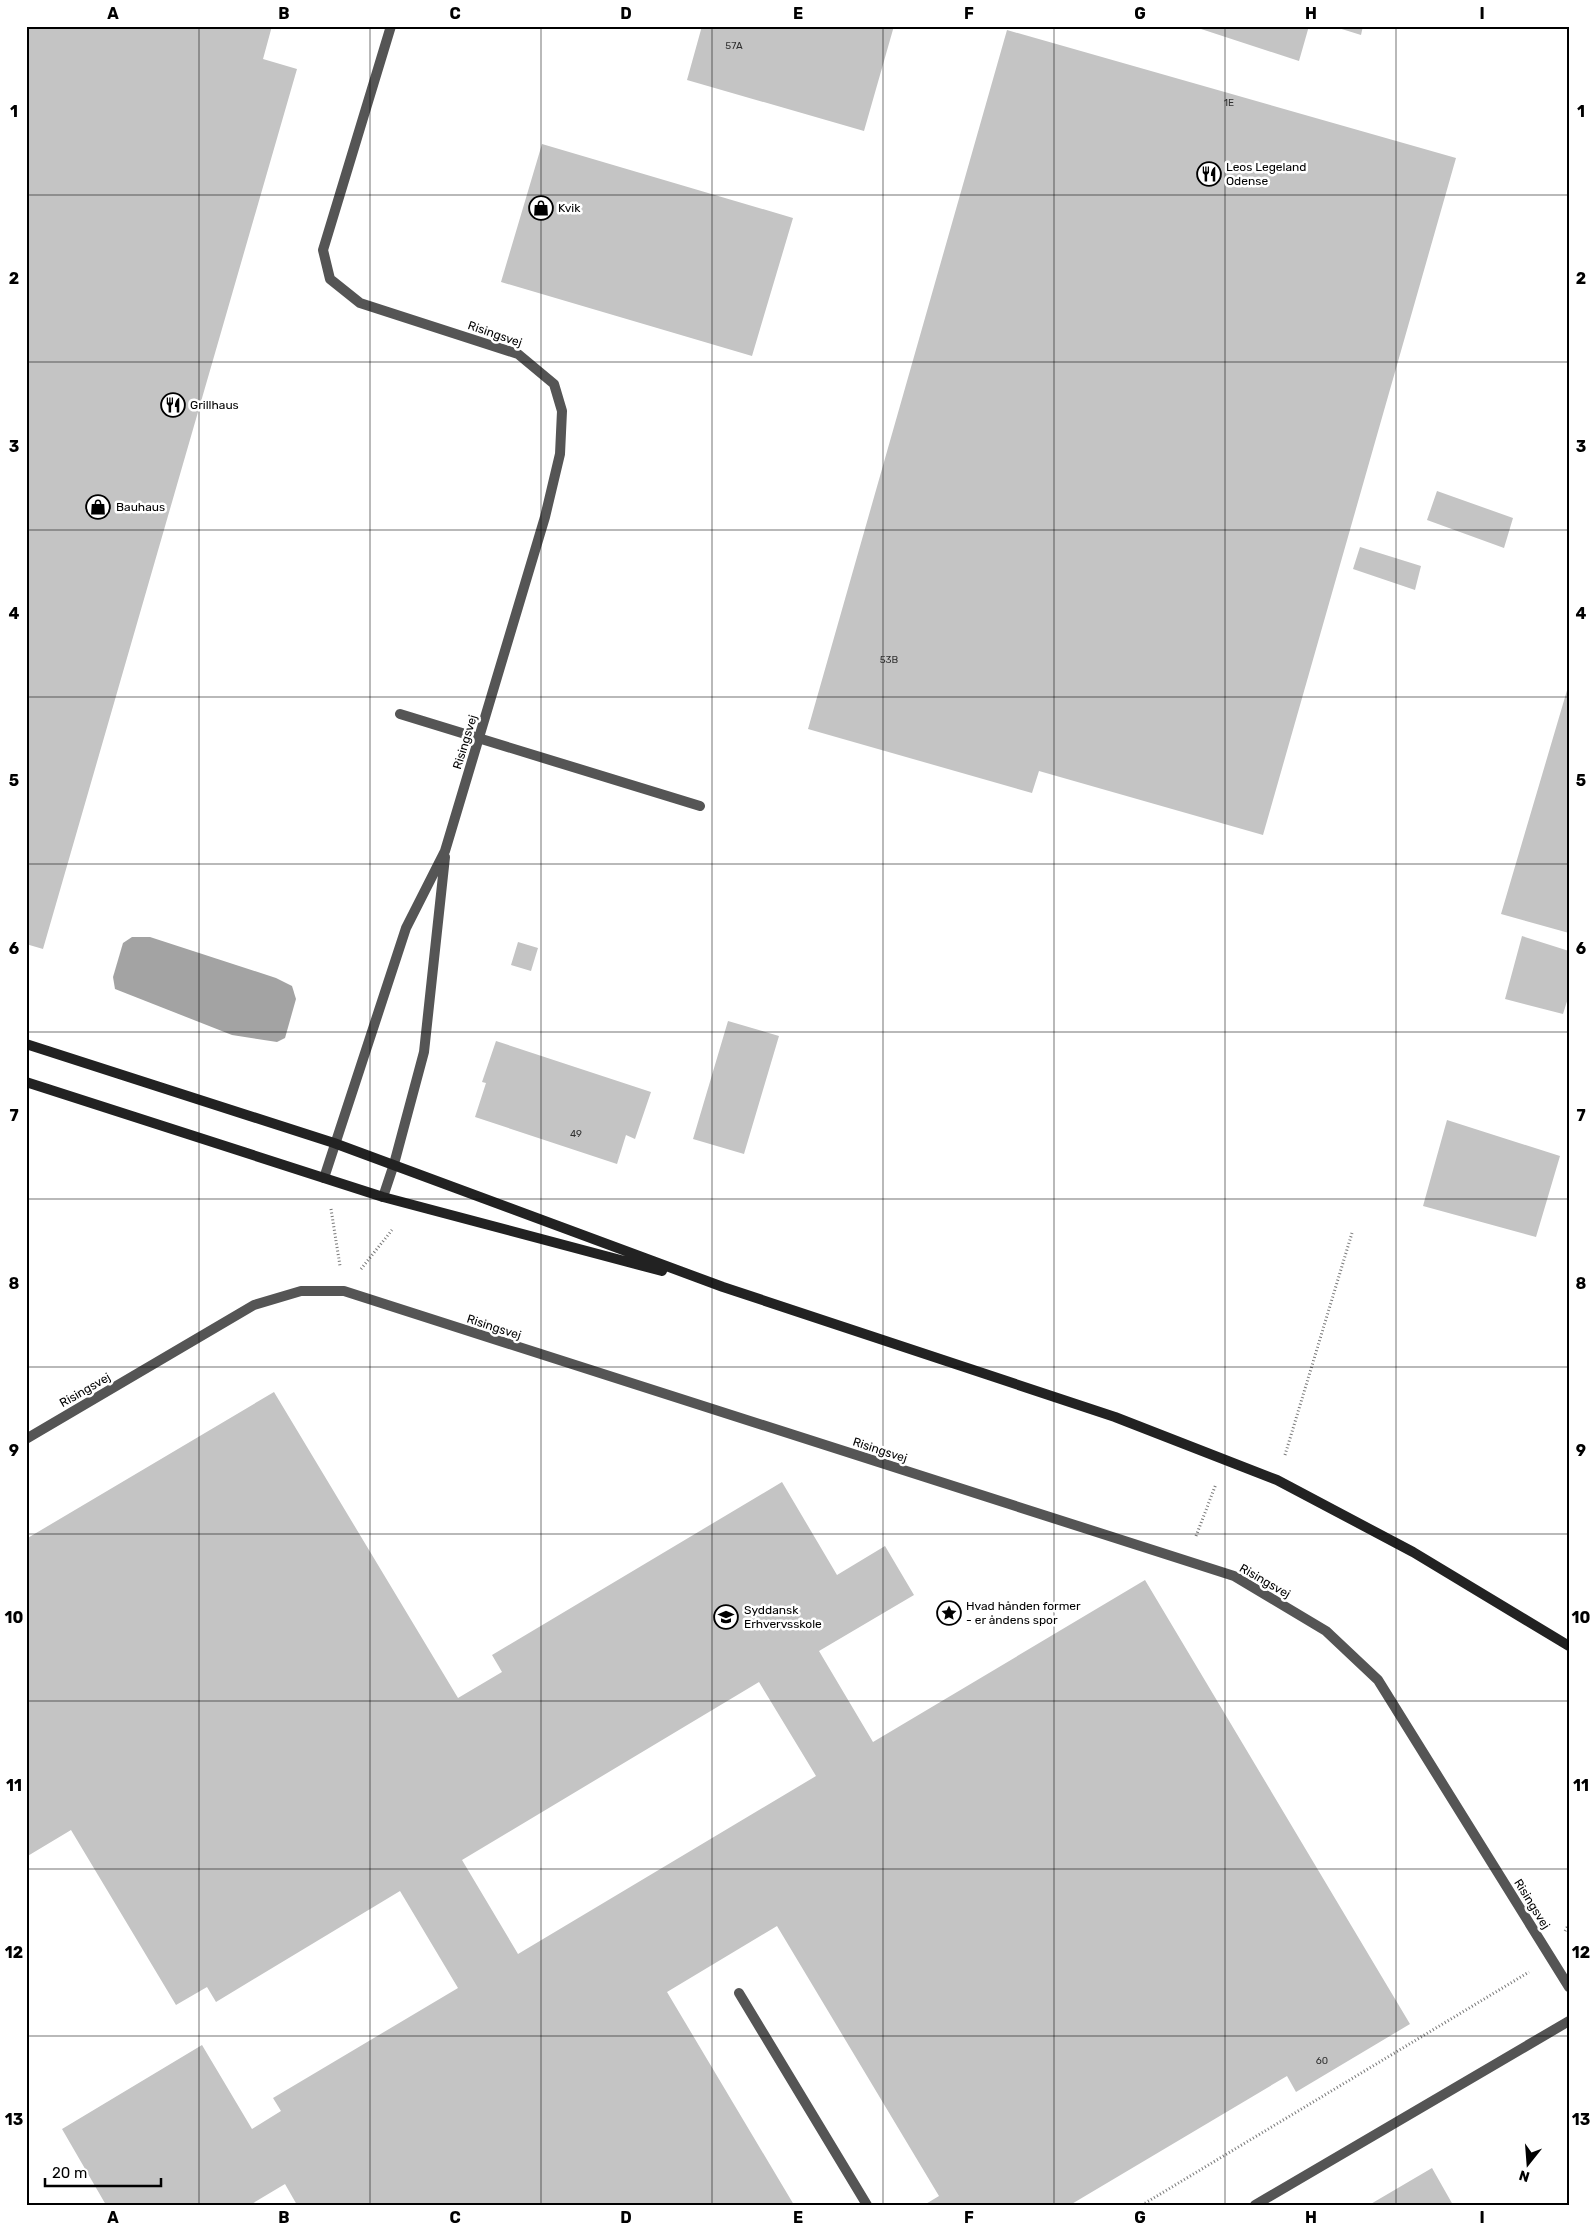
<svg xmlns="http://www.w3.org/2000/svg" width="1595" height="2231" font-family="Rubik,sans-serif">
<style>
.water{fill:#a3a3a3}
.building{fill:#c4c4c4;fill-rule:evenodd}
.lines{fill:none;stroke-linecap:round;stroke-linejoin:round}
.path{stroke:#777;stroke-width:3;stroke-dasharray:1 2.5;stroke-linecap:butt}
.lane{stroke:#555;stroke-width:10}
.street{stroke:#555;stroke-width:10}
.secondary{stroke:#222;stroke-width:10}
.grid{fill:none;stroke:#000;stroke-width:1;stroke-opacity:0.55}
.labels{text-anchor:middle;stroke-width:5;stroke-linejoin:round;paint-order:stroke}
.number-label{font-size:10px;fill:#313131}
.poi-label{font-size:12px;fill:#000;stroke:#fff;text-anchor:start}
.street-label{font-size:12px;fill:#000;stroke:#fff}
.neatline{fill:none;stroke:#000;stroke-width:2}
.grid-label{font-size:16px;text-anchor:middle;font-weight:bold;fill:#000}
</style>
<rect width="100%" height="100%" fill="#fff"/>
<path class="water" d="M132 937H150L276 978 292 986 296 999 285 1038 277 1042 232 1035 115 989 113 977 123 943Z"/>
<path class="building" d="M26 26H272L263 59 297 69 43 949 26 944Z
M702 26H894L864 131 687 80Z
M1198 26H1309L1299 61 1198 28Z
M1332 26H1363L1361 35Z
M1007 30 1456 158 1263 835 1039 771 1032 793 808 729Z
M542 144 793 218 752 356 501 282Z
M1437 491 1513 518 1504 548 1427 520Z
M1360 547 1421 566 1415 590 1353 569Z
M1568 687H1569V933L1501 914Z
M1522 936 1569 951V995L1563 1014 1505 999Z
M518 942 538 948 531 971 511 965Z
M728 1021 779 1036 744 1154 693 1139Z
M496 1041 651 1092 635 1139 626 1135 617 1164 475 1117 486 1083 482 1082Z
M1447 1120 1560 1156 1536 1237 1423 1206Z
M274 1392 458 1698 502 1672 492 1655 782 1482 837 1575 885 1546 914 1595 819 1651 873 1742 1145 1580 1410 2024 1296 2092 1287 2076 1070 2205H924L939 2196 777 1926 667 1992 794 2205H297L285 2184 250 2205H106L62 2129 202 2045 252 2129 281 2111 273 2098 458 1988 400 1891 216 2002 207 1987 176 2005 71 1830 26 1857V1539ZM759 1682 816 1776 518 1954 462 1860Z
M1432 2168 1453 2205H1369Z"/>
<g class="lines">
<path class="path" d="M331 1209 340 1266
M361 1269 392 1230
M1285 1455 1352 1233
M1196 1536 1216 1484
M1565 1931 1569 1924
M1142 2205 1529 1972"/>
<path class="lane" d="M400 714 700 806
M739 1993 867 2205
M1255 2205 1569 2021"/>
<path class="street" d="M324 1178 406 928 445 851 545 517 560 454 562 411 554 384 518 354 360 303 330 279 323 250 391 26
M383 1197 394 1164 424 1052 445 857
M26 1439 254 1305 301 1291H344L1234 1576 1326 1631 1378 1680 1569 1987"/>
<path class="secondary" d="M26 1044 334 1143 723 1287 1115 1417 1277 1480 1413 1552 1569 1646
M26 1082 383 1197 662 1271"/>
</g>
<path class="grid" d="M199 26V2205M370 26V2205M541 26V2205M712 26V2205M883 26V2205M1054 26V2205M1225 26V2205M1396 26V2205M26 195H1569M26 362H1569M26 530H1569M26 697H1569M26 864H1569M26 1032H1569M26 1199H1569M26 1367H1569M26 1534H1569M26 1701H1569M26 1869H1569M26 2036H1569"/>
<defs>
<g id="restaurant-ring" transform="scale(1.25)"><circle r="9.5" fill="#fff" stroke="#000" stroke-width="1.5"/><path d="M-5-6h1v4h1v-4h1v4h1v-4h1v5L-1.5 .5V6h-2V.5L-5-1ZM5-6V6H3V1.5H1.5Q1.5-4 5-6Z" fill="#000"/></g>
<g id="shop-ring" transform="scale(1.25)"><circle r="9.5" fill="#fff" stroke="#000" stroke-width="1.5"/><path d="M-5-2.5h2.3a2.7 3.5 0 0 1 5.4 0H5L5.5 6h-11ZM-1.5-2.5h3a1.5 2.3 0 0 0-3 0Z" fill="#000"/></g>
<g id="sight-ring" transform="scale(1.25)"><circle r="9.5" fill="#fff" stroke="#000" stroke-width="1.5"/><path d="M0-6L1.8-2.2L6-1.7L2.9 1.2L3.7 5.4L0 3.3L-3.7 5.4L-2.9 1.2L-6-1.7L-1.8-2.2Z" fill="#000"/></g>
<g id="university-ring" transform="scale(1.25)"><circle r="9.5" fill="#fff" stroke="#000" stroke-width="1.5"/><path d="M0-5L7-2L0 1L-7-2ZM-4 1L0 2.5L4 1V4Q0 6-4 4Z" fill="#000"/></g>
</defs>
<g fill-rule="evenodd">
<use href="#restaurant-ring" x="1209" y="174"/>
<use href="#shop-ring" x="541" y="208"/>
<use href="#restaurant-ring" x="173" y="405"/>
<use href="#shop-ring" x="98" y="507"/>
<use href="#sight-ring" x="949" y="1613"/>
<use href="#university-ring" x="726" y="1617"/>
</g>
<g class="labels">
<g class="number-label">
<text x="734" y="49">57A</text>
<text x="1229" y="106">1E</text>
<text x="889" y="663">53B</text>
<text x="576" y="1137">49</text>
<text x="1322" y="2064">60</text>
</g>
<g class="poi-label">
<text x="1226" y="171">Leos Legeland<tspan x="1226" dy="14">Odense</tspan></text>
<text x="558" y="212">Kvik</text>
<text x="190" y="409">Grillhaus</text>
<text x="116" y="511">Bauhaus</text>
<text x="966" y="1610">Hvad hånden former<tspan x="966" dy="14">- er åndens spor</tspan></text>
<text x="744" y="1614">Syddansk<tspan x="744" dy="14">Erhvervsskole</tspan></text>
</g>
<g class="street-label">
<text transform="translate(495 334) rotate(19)" y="4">Risingsvej</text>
<text transform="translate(465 742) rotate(-73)" y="4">Risingsvej</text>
<text transform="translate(494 1327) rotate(18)" y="4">Risingsvej</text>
<text transform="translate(85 1390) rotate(-30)" y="4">Risingsvej</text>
<text transform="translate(880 1450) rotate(18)" y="4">Risingsvej</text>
<text transform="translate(1265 1581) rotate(30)" y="4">Risingsvej</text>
<text transform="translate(1532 1904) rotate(58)" y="4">Risingsvej</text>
</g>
</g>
<rect width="1595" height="2231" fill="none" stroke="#ffffff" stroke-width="55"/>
<g transform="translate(1528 2164) rotate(197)" stroke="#ffffff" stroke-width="4" paint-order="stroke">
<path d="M0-4L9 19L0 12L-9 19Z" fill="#000000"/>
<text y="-8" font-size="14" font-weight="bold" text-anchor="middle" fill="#000000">N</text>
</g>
<path d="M45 2178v8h116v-8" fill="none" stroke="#000000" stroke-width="2.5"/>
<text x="52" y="2178" font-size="15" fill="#000000" stroke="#ffffff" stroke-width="4" paint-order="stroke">20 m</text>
<rect x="28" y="28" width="1540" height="2176" class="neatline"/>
<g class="grid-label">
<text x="113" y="19">A</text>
<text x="284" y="19">B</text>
<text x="455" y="19">C</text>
<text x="626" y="19">D</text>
<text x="798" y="19">E</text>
<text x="969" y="19">F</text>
<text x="1140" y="19">G</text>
<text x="1311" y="19">H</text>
<text x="1482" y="19">I</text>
<text x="14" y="117">1</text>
<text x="1581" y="117">1</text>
<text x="14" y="284">2</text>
<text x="1581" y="284">2</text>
<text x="14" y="452">3</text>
<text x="1581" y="452">3</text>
<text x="14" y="619">4</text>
<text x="1581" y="619">4</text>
<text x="14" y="786">5</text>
<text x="1581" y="786">5</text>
<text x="14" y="954">6</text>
<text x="1581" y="954">6</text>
<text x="14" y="1121">7</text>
<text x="1581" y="1121">7</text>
<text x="14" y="1289">8</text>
<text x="1581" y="1289">8</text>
<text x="14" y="1456">9</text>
<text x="1581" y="1456">9</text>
<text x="14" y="1623">10</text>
<text x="1581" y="1623">10</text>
<text x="14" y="1791">11</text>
<text x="1581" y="1791">11</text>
<text x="14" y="1958">12</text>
<text x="1581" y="1958">12</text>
<text x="14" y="2125">13</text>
<text x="1581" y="2125">13</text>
<text x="113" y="2223">A</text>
<text x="284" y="2223">B</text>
<text x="455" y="2223">C</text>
<text x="626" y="2223">D</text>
<text x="798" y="2223">E</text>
<text x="969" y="2223">F</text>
<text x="1140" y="2223">G</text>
<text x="1311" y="2223">H</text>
<text x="1482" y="2223">I</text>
</g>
</svg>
